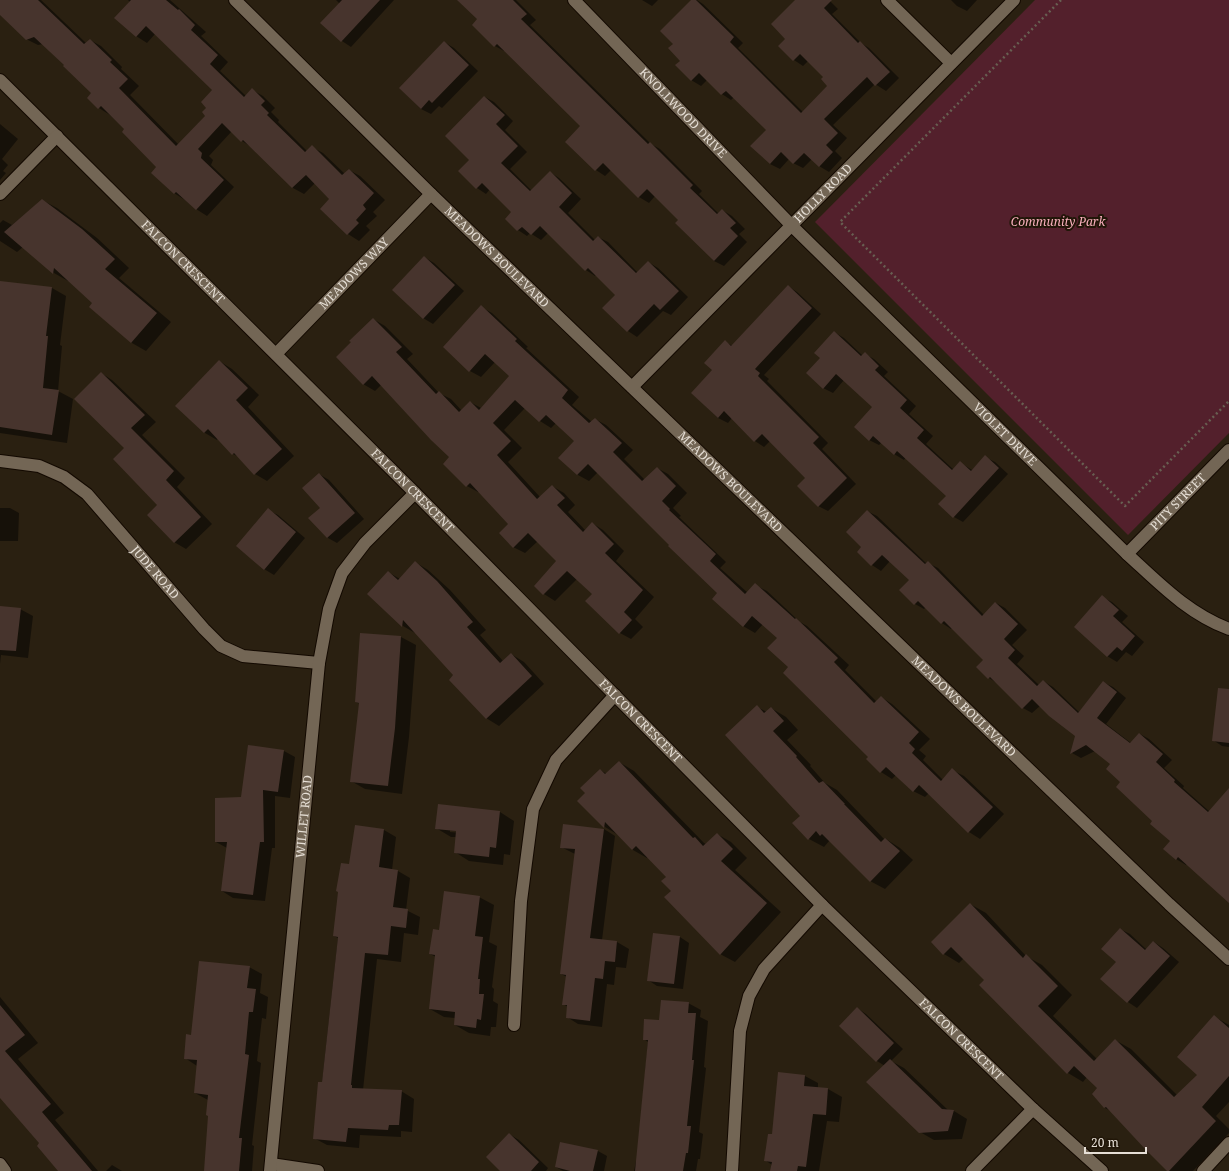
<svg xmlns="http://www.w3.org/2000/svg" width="1229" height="1171" font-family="'Noto Serif',serif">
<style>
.green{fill:#53202c}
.shadow{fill:#0007;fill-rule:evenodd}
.building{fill:#47342d}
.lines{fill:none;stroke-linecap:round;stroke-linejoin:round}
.minor-casing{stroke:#130900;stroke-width:14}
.path{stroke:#685f52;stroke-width:2.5;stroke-dasharray:2 3;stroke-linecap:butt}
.minor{stroke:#736655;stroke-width:12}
.labels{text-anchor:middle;stroke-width:4;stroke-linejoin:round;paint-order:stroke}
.street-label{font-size:12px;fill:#e6dfd6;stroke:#211608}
.park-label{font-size:12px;font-style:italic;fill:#f9afbc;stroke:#211608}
</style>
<rect width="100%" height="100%" fill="#2a2011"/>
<path class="green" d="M1035 0H1229V433L1128 535 815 222Z"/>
<path class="shadow" d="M0 0H41L86 43 90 40 101 46 122 67 121 69 139 86 130 95 179 145 206 116 207 108 214 90 155 34 147 43 136 36 130 2 128 0H170L206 32 201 36 228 62 220 71 246 96 252 90 263 96 275 108 271 112 279 120 278 122 307 151 312 147 323 153 345 174 349 170 360 176 385 200 373 212 377 216 366 226 370 230 359 241 348 234 331 199 315 183 304 194 293 188 253 148 242 141 232 131 209 156 213 160 211 165 234 187 207 216 196 209 185 200 174 193 158 167 125 129 110 115 99 108 88 98 93 93 43 44 38 45 26 39 0 14Z
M336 0H394L351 47 342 41 340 4Z
M473 0H516L536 20 530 25 651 144 660 149 702 191 699 194 719 214 722 210 732 216 745 229 739 234 747 242 724 266 714 261 680 220 655 196 649 203 639 197 611 170 605 176 596 170 566 142 582 126 505 50 504 51 495 46 478 19Z
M642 0H658L652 6Z
M692 0H697L703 4 743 43 738 48 803 112 829 86 824 77 808 61 803 66 794 60 787 39 796 0H829L838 9 832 14 861 43 869 48 899 78 886 91 875 84 833 125 847 138 835 151 842 158 829 172 819 166 812 159 803 168 793 163 789 159 780 169 770 164 767 130 734 97 731 100 722 94 707 80 701 86 691 80 674 44Z
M951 0H977L967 11 957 6Z
M444 42 454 48 478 71 442 108 439 106 431 114 421 109 400 88Z
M485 97 494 102 513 121 505 130 527 152 510 169 532 191 550 172 559 178 581 199 568 213 595 240 598 237 608 242 638 273 648 262 658 268 688 297 671 315 663 311 637 337 628 331 617 295 597 274 595 276 586 270 548 233 541 240 530 233 527 236 518 230 506 219 513 212 490 189 486 194 477 188 470 160Z
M0 124 18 139 2 159 8 165 3 171 6 173 0 180Z
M42 200 57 208 97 238 129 268 119 278 171 322 146 351 132 343 90 307 94 303 68 279V281L54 273 23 247 17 252 0 241V223L3 220 12 225Z
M424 257 434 263 464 291 433 324 423 318Z
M0 282 52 288 66 296 60 345 62 346 58 391 73 399 67 443 0 433Z
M788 286 797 292 821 314 764 375 769 379 767 381 828 443 822 449 856 484 828 511 818 506 806 478 770 441 764 447 755 441 732 418 728 423 718 418 692 393 713 370 725 342 733 346Z
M481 307 492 313 528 347 526 348 579 397 572 405 592 422 595 419 606 425 633 450 624 459 645 480 657 468 668 474 687 493 673 508 681 516 679 517 726 562 720 568 748 593 755 585 767 591 800 622 807 626 849 665 845 670 877 702 881 697 892 704 930 739 919 750 926 756 923 760 943 780 952 770 964 776 1004 814 980 839 969 832 929 793 925 797 913 791 896 775 892 779 881 772 867 759 870 757 789 667 778 638 763 624 755 633 743 626 719 593 598 472 589 481 578 475 560 458 575 441 556 423 551 428 540 421 525 408 504 430 522 448 508 462 540 497 552 486 564 493 575 505 568 512 585 530 592 523 603 530 624 551 616 561 654 597 635 619 643 627 631 639 620 633 593 594 577 579 555 601 544 594 535 586 558 561 538 541 525 553 513 547 510 524 479 491 478 492 467 486 450 457 381 385 375 391 363 384 373 319 385 326 413 354 407 359 439 393 451 399 462 411 470 402 481 408 511 376 495 362 481 377 470 371Z
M834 332 844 338 863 356 865 354 874 359 888 372 884 376 916 406 909 414 933 436 926 444 954 470 961 463 972 470 985 457 995 462 1008 474 963 522 954 517 947 496 906 457 904 460 894 454 882 442 879 445 869 440 873 407 844 380 833 393 823 388 822 358Z
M219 361 232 369 259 395 248 407 294 456 267 481 255 474 239 457 233 454 218 438 217 440 205 433 176 406Z
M101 373 112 380 156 422 142 435 185 478 177 487 212 524 186 549 174 542 159 505 126 448Z
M319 474 329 480 364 519 337 543 328 538 310 518 321 508Z
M0 508H10L19 513 18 541H0Z
M268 510 278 515 305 538 274 575 264 569Z
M867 511 877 516 927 564 928 563 938 568 984 615 996 603 1005 608 1027 630 1012 645 1024 656 1017 664 1039 685 1043 681 1053 687 1079 712 1103 682 1113 687 1126 698 1106 724 1131 743 1140 734 1149 739 1172 760 1164 768 1184 786 1183 788 1210 812 1229 792V902L1187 864 1186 865 1176 859 1164 849 1171 841 1122 782 1112 764 1095 751 1081 758 1072 753 1076 736 1040 706 1032 713 1023 708 997 683 989 678 985 660 952 628 951 629 942 623 926 607 924 609 915 604 911 580 890 561 881 571 872 565 858 552 863 547Z
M415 562 428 570 450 590 486 630 480 635 503 661 511 654 524 662 544 684 499 726 486 718 455 675 415 632V633L403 626 368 594 388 572 400 579Z
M1102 597 1112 602 1128 616 1122 622 1144 642 1132 656 1126 652 1117 662 1107 656Z
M0 607 20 609 33 616 28 658 1 655 0 664Z
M361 634 401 637 416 645 409 737 402 794 365 789 351 781 360 704 356 702Z
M1229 695V747L1222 746 1213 740Z
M757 707 767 712 771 708 786 717 798 730 787 740 811 765 810 766 825 783 837 790 885 840 886 839 900 848 913 860 885 889 870 881 830 840 824 847 809 839 794 823 802 816Z
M284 751 295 757 290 798 275 796V848H272L265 901 233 898 222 891 227 848 216 842 242 798Z
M619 762 634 771 704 843 706 844 717 834 731 842 747 858 735 870 781 912 735 962 720 954 672 891 668 877 648 857 647 858 633 850 620 836 605 827 579 801 587 793 600 770 607 774Z
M500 812 514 821 510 855 504 854 503 865 469 861 455 852 457 837H451L436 828ZM450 830 461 831V833L450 832Z
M356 826 384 830 396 837 392 870 398 871 410 878 406 910 420 917 418 935 404 933 401 962 377 959 363 1090 401 1091 414 1099 412 1132 401 1131V1137L360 1135 359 1148 327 1145 314 1138 322 1083 338 938 334 936 350 865Z
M604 829 615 836 602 940 617 942 629 949 626 968 616 967 614 985 607 984 602 1027 578 1024 567 1017 568 1007 563 1004 567 977 561 974 575 854 561 847Z
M479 897 494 905 489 942 497 946 492 987 494 989 493 1001 498 1004 496 1027H491L490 1036 469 1033 455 1025V1018L444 1017 430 1009 436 957 430 954 440 931Z
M970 904 986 913 1026 956 1042 965 1072 995 1053 1016 1097 1059 1115 1040 1131 1049 1177 1095 1198 1075 1215 1017 1229 1025V1102L1216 1116 1229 1129V1133L1193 1171H1169L1111 1111 1105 1108 1099 1088 1087 1077 1083 1082 1068 1073 986 980 964 958 959 963 944 954 932 942Z
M1120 929 1130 934 1147 950 1154 942 1163 948 1179 962 1137 1008 1128 1002 1102 979 1117 962Z
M654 934 680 937 689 943 683 989 657 986 648 980Z
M249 967 262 974 260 993 268 997 266 1019 262 1018 257 1061 261 1063 252 1145 254 1146 252 1171H205L209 1116 208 1100 195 1093 197 1066 185 1058 192 1036Z
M0 997 38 1043 18 1059 64 1113 55 1120 98 1171H59L41 1144 0 1096Z
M688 1003 701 1010 700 1017 708 1021 704 1067 706 1068 699 1132 703 1134 700 1159H698L696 1171H634L636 1161H637L648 1042 644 1039 660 1021Z
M857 1008 866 1014 903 1049 891 1061 904 1068 948 1110 954 1111 967 1119 962 1139 934 1140 920 1132 885 1066 877 1061Z
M805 1076 818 1083V1088L828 1089 842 1097 839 1122 827 1121 819 1171H771L772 1165 765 1160 773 1135Z
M509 1134 519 1140 548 1168 546 1171H501Z
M598 1151 607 1156 604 1171H563L556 1167Z
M112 1165 122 1171H106Z"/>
<path class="building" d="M0 0H38L84 44 90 39 112 60 110 62 128 79 119 88 176 146 205 116 202 112 206 108 201 102 212 90 146 26 136 37 114 18 131 0H166L178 10 179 9 195 25 191 30 218 55 210 64 244 97 252 88 265 101 261 105 269 113 267 115 305 152 312 145 342 175 349 169 374 193 363 205 366 209 356 220 359 223 347 235 320 209 329 199 306 175 292 188 243 140 241 142 222 123 198 149 202 153 201 158 224 180 196 210 176 192 174 194 151 173 156 167 122 132 124 129 101 106 98 109 87 98 91 93 63 66 64 65 34 37 26 40 0 15Z
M342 0H380L341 42 320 23Z
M457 0H513L527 14 521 19 648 144 650 142 693 185 690 188 717 214 722 209 736 223 730 228 738 236 714 261 675 223 678 220 647 189 638 198 603 163 595 171 565 142 580 126 497 44 494 47 472 25 477 19Z
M691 0H696L734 37 730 42 801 113 827 86 821 79 823 77 800 54 793 61 778 46 785 39 771 24 795 0H832L824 8 858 43 860 41 890 72 875 86 867 77 824 119 838 133 826 145 833 152 819 167 804 153 793 164 781 152 770 164 750 146 766 130 726 91 721 95 699 73 691 81 675 65 680 61 668 48 673 44 660 31Z
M444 41 469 65 432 103 429 100 421 109 399 88Z
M484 96 505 115 496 124 518 146 501 163 530 191 550 171 572 193 559 207 593 241 598 236 636 273 648 261 679 291 660 310 654 304 627 332 602 308 615 295 588 268 585 271 540 226 531 235 522 227 517 231 505 219 511 212 482 183 476 189 458 171 469 160 445 136Z
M42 199 82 229 115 259 105 269 157 313 131 343 89 307 92 303 54 268 53 274 4 232Z
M424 256 455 285 423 319 392 290Z
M0 281 52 287 46 336H48L43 388 59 390 52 435 0 427Z
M788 285 812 308 755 369 760 373 758 376 819 437 813 443 847 478 818 507 797 486 805 478 762 434 754 442 724 411 718 418 691 393 712 370 704 363 725 340 731 346Z
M481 305 517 339 515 341 568 390 562 398 589 423 595 418 622 443 613 452 642 481 657 467 676 486 662 501 670 509 669 510 716 554 710 561 745 594 755 583 795 619 796 618 838 658 834 662 874 703 881 696 919 732 909 743 915 749 912 753 941 781 952 768 993 807 968 833 919 785 913 792 886 767 880 773 866 759 868 757 783 673 788 667 767 648 777 638 752 616 743 627 712 599 717 593 668 546 669 545 588 464 577 475 558 458 574 441 546 415 539 422 515 400 493 423 511 441 497 455 537 499 552 485 565 498 557 505 583 532 592 522 614 544 605 553 643 590 624 612 632 620 619 634 585 601 592 594 567 571 543 595 534 586 556 561 528 533 513 548 499 533 508 524 470 483 466 487 443 464 449 457 431 440 372 376 363 385 336 357 351 342 349 341 373 318 402 347 396 352 436 394 439 391 459 412 470 401 479 410 509 376 485 354 469 372 443 347Z
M834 331 861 356 865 352 879 366 875 370 907 400 900 408 924 430 917 438 952 470 960 461 971 471 985 455 999 468 953 518 938 504 946 496 897 451 894 455 873 436 869 441 854 427 872 407 836 374 823 389 806 373 820 358 814 353Z
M219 360 248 388 236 400 282 449 254 475 234 453 232 455 208 429 204 433 175 406Z
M101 372 145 415 131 428 174 471 166 480 201 517 174 543 147 515 157 505 113 459 124 448 74 399Z
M319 473 355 513 327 538 308 518 320 508 302 488Z
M268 508 296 532 264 570 236 546Z
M867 510 925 564 928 561 982 616 995 602 1018 624 1004 639 1015 650 1008 658 1037 686 1043 680 1078 713 1103 681 1117 692 1097 718 1130 743 1139 733 1163 754 1156 762 1175 780 1174 782 1208 812 1229 788V903L1178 857 1176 860 1163 849 1170 841 1150 824 1152 821 1116 787 1120 782 1106 769 1110 764 1086 745 1070 754 1075 736 1049 716 1032 699 1022 709 990 677 988 679 976 667 983 660 944 621 941 624 918 601 914 605 899 590 909 580 882 555 871 566 857 552 861 547 846 532Z
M415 561 437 581 473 622 467 627 500 663 511 653 532 676 486 719 449 680 453 675 403 620 402 627 367 594 388 571 398 580Z
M1102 595 1119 610 1113 616 1135 636 1122 651 1117 647 1107 657 1074 627Z
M0 606 21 608 16 651 0 650Z
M360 633 401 636 395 728 388 786 350 782 359 703 355 702Z
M1218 688 1229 689V743L1212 741Z
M757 705 764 713 771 707 784 721 773 731 797 756 796 757 819 783 823 781 845 804H844L881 842 885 838 900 851 870 882 822 834 820 836 816 831 808 840 792 823 800 816 725 735Z
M248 745 284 750 278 792 263 790 264 842H260L253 895 221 891 227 842H215V798L241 797Z
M619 761 693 838 695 837 703 846 717 833 733 849 721 861 767 903 720 955 664 897 671 891 661 881 666 877 636 846 632 850 605 822 604 828 577 801 585 793 580 788 600 769 605 774Z
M438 804 500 811 496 848 490 847 489 857 454 853 456 831 435 829Z
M563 824 604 829 590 938 617 941 615 962 605 961 603 979 595 978 590 1021 566 1018 567 1005H562L566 975 560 974 575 849 560 848Z
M355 825 384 829 379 867 398 870 393 907 408 909 406 928 391 926 388 955 365 953 351 1085H352V1088L402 1090 399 1125H389L388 1130 348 1128 346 1142 313 1139 318 1082H322L338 937 333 936 338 892 336 891 341 863 349 864Z
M444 891 480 896 475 936 483 937 478 979H480L479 994H484L481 1020 477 1019 476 1028 454 1025 455 1012 429 1009 435 955 429 954 433 929 439 930Z
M970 903 1023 958 1026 954 1058 986 1038 1006 1094 1061 1115 1039 1174 1097 1197 1075 1177 1057 1214 1015 1229 1028V1076L1202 1107 1216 1121 1169 1171H1167L1146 1150 1106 1107 1104 1108 1092 1094 1097 1088 1074 1066 1067 1074 979 985 984 980 951 947 943 955 931 942Z
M1120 928 1145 950 1153 941 1170 956 1127 1003 1100 979 1116 962 1101 949Z
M653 933 680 936 674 984 647 981Z
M199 961 250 966 247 988 256 989 253 1012H249L245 1054 249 1055 239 1138H242L239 1171H204L208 1116 206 1115 208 1095 194 1093 197 1060 184 1059 186 1034 191 1035Z
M661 1000 689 1002 688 1013H696L692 1060H694L687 1126H691L688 1153H686L683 1171H635L648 1040H643L644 1019 659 1020Z
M0 1005 25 1035 5 1051 51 1104 42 1112 92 1171H58L37 1146 39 1143 0 1098Z
M857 1007 894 1043 876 1062 839 1026Z
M890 1059 942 1109 954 1110 948 1131 919 1133 866 1082Z
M778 1072 805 1075 804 1086 828 1088 826 1115 813 1114 806 1167 798 1166 797 1171H770L772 1162 764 1161 768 1134H772Z
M509 1133 539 1162 531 1171H500L486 1157Z
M560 1142 598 1150 593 1171H570L555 1167Z"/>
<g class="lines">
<g class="minor-casing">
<g id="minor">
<path id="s1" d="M235 0 431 194 1169 904 1229 959"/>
<path id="s2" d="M574 0 792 226 1127 554C1159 583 1187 613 1229 629"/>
<path d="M887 0 951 63"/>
<path id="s3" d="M0 80 415 493 822 905 1033 1109 1102 1171"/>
<path d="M0 194 57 136"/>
<path id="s4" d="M276 354 431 194"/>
<path id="s5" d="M632 387 1014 0"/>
<path id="s6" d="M0 461 39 466 64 477 87 494 204 629 221 646 243 656 319 663"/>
<path id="s7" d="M1127 554 1229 450"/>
<path d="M514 1025 521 901 533 809 556 760 615 695"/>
<path d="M0 1164 5 1171"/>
<path d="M271 1164 318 1171"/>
<path id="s8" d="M270 1171 319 663 329 609 342 573 365 543 415 493"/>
<path d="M732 1171 740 1031 749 996 764 969 822 905"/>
<path d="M972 1171 1033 1109"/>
<path d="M1203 1171 1229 1143"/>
</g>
</g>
<path class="path" d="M1061 0 840 222 1125 506 1229 401"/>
<use href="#minor" class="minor"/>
</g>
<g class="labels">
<g class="street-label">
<text dy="4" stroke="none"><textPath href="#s2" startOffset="157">KNOLLWOOD DRIVE</textPath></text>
<text dy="4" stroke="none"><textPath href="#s5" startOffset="272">HOLLY ROAD</textPath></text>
<text dy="4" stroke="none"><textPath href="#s1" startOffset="367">MEADOWS BOULEVARD</textPath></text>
<text dy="4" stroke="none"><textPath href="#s3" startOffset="258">FALCON CRESCENT</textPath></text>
<text dy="4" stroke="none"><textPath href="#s4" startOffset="112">MEADOWS WAY</textPath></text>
<text dy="4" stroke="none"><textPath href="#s2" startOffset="612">VIOLET DRIVE</textPath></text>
<text dy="4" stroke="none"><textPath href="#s1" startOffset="691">MEADOWS BOULEVARD</textPath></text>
<text dy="4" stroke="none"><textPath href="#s3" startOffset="582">FALCON CRESCENT</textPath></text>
<text dy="4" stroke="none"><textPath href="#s7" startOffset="73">PITY STREET</textPath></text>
<text dy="4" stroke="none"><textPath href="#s6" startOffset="199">JUDE ROAD</textPath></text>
<text dy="4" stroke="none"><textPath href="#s1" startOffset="1015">MEADOWS BOULEVARD</textPath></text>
<text dy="4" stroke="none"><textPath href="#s3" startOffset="906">FALCON CRESCENT</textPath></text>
<text dy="4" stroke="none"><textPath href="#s8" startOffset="356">WILLET ROAD</textPath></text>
<text dy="4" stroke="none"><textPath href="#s3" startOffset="1358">FALCON CRESCENT</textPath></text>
</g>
<g class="park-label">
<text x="1058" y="226">Community Park</text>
</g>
</g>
<path d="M1085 1147v6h61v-6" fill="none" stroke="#e6dfd6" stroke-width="2"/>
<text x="1091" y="1147" font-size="12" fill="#e6dfd6" stroke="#211608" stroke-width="3" paint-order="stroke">20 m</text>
</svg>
